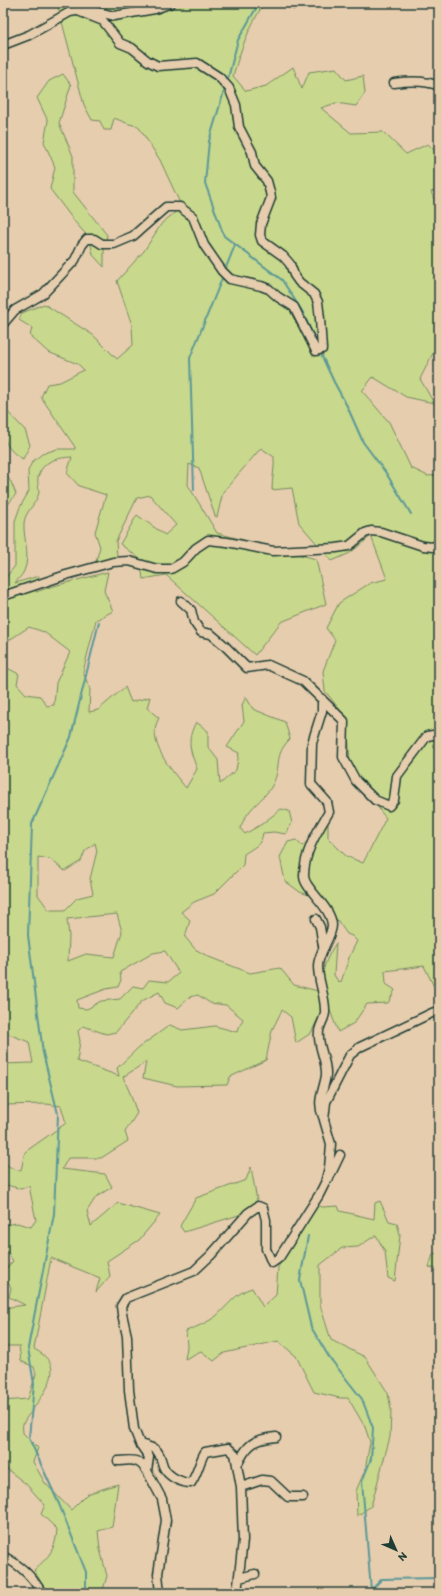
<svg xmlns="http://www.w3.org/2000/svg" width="442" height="1596" font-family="Itim,sans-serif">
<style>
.green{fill:#c8d88c;stroke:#748a60;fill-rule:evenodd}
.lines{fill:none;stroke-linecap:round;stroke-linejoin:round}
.stream{stroke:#5b9898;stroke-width:2}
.minor-casing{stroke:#1f3d34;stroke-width:11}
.minor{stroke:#e6cdae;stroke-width:8}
</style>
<rect width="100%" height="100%" fill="#e6cdae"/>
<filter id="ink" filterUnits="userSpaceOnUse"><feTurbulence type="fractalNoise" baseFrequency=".025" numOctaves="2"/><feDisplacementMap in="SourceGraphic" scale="8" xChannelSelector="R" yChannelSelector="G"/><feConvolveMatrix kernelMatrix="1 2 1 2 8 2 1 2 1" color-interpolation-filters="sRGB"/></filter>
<g filter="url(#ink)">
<path class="green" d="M57 3H300L294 10 281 4 263 5C249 27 240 51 233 76L246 91 266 86 293 67 302 89 309 72 336 68 346 80 363 76 365 93 356 106 336 103 321 108 351 133 383 132 406 154 428 144 438 154 433 166 439 169V189L431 192 439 211V341L420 379 434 403 406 397 373 377 362 391 389 422 411 468 428 476 439 475V997L424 966 385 971 386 984 395 990 388 1003 367 1004 354 1023 338 1032C334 1020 322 992 322 981 322 967 329 954 336 943L334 975 338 981 341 982 350 955 357 941 352 936 347 934 323 900 300 892 285 881 280 857 288 842 296 840 302 846 328 824V838L346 856 363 863 386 818 381 812 350 762 347 719 325 691 323 671 335 640 326 628 339 603 370 583 387 579 371 536 350 553 332 561 299 523 292 488 272 490C272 478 275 468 274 457L261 448 223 492 217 517 215 516 199 468 189 464 188 485 217 533 316 559 326 604 281 622 255 655 166 575 143 579 140 559 120 544 137 515 165 535 176 525 150 495 137 498 116 541 117 557 103 561H96L100 547 95 532 106 495 79 486 67 473 72 457C57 458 43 460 38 477 37 482 39 487 39 492 37 504 25 511 24 523 23 539 31 555 24 571 22 576 17 580 15 583L39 576 36 592 50 587 108 572 104 591 113 611 96 620 83 672 90 689 89 712 98 710 125 687 131 702 150 697 147 708 159 718C145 741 172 771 186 788L197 769C190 750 186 741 196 722L208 731V747L218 760 220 784 236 770 239 753 227 747 244 721 242 705 246 697 253 709 285 722 290 739C273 756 282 765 273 784 267 796 254 804 247 815 244 819 242 824 240 828L245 834 262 824 281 809 289 811 292 823 286 834 274 832 263 833C261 846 254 847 244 854L243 865 214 894 194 902 181 912 190 920 185 937 195 949 209 957 250 973 280 968 294 985 318 991 322 1011 311 1033 296 1043 291 1017 282 1010 272 1030 266 1060 230 1077 227 1085 177 1086 143 1078 146 1062 123 1077 130 1093 137 1113 125 1132 128 1141 101 1158H68L62 1169 105 1174 112 1187 96 1197 87 1211 91 1226 118 1203 160 1215 139 1240 107 1261 110 1276 96 1292 100 1278 51 1258 34 1349C67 1366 47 1388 32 1411 29 1414 25 1419 23 1424 22 1426 23 1430 23 1433L38 1448 33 1462 45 1483 71 1510 87 1494 118 1484 112 1527 98 1531 100 1549 107 1576 102 1593H47L34 1570C49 1557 56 1549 57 1529L41 1514 45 1505 26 1484 3 1466V1401L28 1399 36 1374 34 1367 21 1361 19 1346H3V1308L25 1305 9 1297 11 1288 3 1272 13 1261 6 1250H3V1225L17 1223 31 1227 36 1220 29 1186 21 1189 3 1184V1164C11 1165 10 1170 21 1170L25 1152 66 1123 61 1106 46 1104 3 1105V1064L33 1063 29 1042 3 1032V666L19 674 17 684 26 694 40 696 47 706 54 705 56 683 70 652 44 632 29 627 3 644V581L15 566V521L20 507 29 491 28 471 32 462 42 454 57 449H75V447L41 397 47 384 60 382 84 370 78 364 48 352 30 336 32 328 19 320 22 313 44 304 93 335 117 359 133 345 132 325 117 281 144 251 162 223 178 210 194 216 179 201 160 160 138 126 129 124 114 118 111 130H104L100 121 92 120 84 105ZM95 843 97 851 90 879 93 894 77 898 65 910H49L38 895V857L50 859 65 871 81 861 85 851ZM117 914 122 932 114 957 86 954 68 961 69 936 67 919ZM165 951 179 973 168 982 149 980 143 988 133 986 120 999 101 1001 87 1009 78 1008 77 1000 106 989 118 987 121 980 120 972 153 953ZM159 992 165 1003 178 1008 190 997 198 995 210 1003 226 1005 243 1019 237 1032 215 1026 182 1030 170 1025 138 1048 117 1068 119 1076 77 1061 80 1041 78 1031 83 1026 106 1034 116 1032 142 1001Z
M63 74 71 85 59 123 73 156V192L107 235 104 249V267L93 255 90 239 75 222 50 189 55 167 44 142 48 121 37 98 49 81Z
M3 407 25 430 30 445 23 459C0 447 3 430 3 407Z
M3 471 11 482 16 494 6 507 3 514Z
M251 1167 257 1201 242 1214 184 1232 180 1226 196 1198 246 1180Z
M380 1201 389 1221 397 1223 400 1235 395 1281 388 1278 385 1252 376 1235 358 1247 342 1248 320 1265V1305L331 1340 365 1357 388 1393 391 1410 390 1437 371 1506 357 1516 356 1491 365 1470 370 1442 365 1427 348 1398H340L314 1392 296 1356 278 1341 224 1353 214 1361 201 1351 185 1359 187 1347 186 1331C197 1327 206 1323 215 1317 227 1307 236 1292 252 1288L263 1307 276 1295 278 1267 318 1205 322 1207 338 1206 340 1211 374 1219 375 1203Z
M439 1253V1270L429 1267 433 1254Z"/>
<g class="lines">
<path class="stream" d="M227 82 238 40 259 3
M225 88 209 141 205 183 224 236 282 280 302 311 318 346
M225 270 235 245
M320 352 334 382 347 406 363 442 386 473 411 514
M194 490 190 358 223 276
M308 1236 300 1280 311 1327 329 1357 362 1399 373 1428 371 1459 362 1481 371 1590
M86 1593V1572L59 1504 29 1438 34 1384 28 1348 54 1214 58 1114 43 1053 28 935 32 824 71 737 99 622
M370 1593 371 1590 382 1579 439 1578"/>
<g class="minor-casing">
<path id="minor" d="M3 45 29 35 70 12 88 9 114 16 155 9 171 3
M394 83C409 81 425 80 439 86
M3 324 15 310 43 294 75 260 82 245 87 239H94L102 244H114L133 236 166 207H180L193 217 204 245 222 271 230 279 261 286 269 289 278 297 294 307 316 351 322 349 320 319 318 302 314 294 299 282 294 275 290 264 283 256 262 241 260 235 261 224 271 198 270 192 267 181 255 166 252 152 239 127 236 105 229 88 219 77 197 63 158 66 148 61 132 48 120 43 103 21 78 11
M3 596 66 575 113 562 129 561 157 569H171L183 562 196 548 208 540 227 542 273 551 336 548 349 546 365 533 371 531 381 532 423 546 433 547 439 543
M181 601 191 610 194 622 201 632 211 634 224 645 247 668 268 665 303 681 344 721 343 757 356 781 375 800 389 806 394 800 397 776 427 736 439 734
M322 699V711L312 743 311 784 327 802 329 812C317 832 304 852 304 876 304 889 331 906 332 925 332 937 318 953 318 966 318 981 325 995 325 1010 326 1017 320 1024 319 1031 317 1046 327 1060 326 1075 324 1091 316 1100 323 1117
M316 919 320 927 323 946
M329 1178 340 1155
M140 1444C145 1446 152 1447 156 1450 161 1454 161 1462 164 1468 169 1477 181 1483 191 1483 198 1473 199 1462 205 1452L228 1448 235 1454 241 1487 243 1540 237 1593
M118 1461C133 1460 138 1458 147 1471
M237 1465C247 1445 253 1439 276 1437
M241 1487 262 1480 271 1481 288 1497H303
M3 1556C21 1566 31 1575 42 1593
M239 1578 255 1574
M160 1593 158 1574 166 1520 162 1499 147 1471 149 1457 140 1444 134 1429 129 1390 127 1336 122 1314 121 1306 126 1298 194 1271 211 1255 248 1213 258 1206 263 1208 266 1220V1249L272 1263 279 1258 319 1195 325 1183 329 1168 331 1144 324 1120 326 1102 350 1055 360 1047 434 1012"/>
</g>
<use href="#minor" class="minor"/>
</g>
</g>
<rect width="442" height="1596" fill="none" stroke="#e6cdae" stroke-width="16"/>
<rect x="8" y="8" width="426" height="1580" fill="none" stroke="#1f3d34" stroke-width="1.5" filter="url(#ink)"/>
<g transform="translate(396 1550) rotate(135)" stroke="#e6cdae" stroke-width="3" paint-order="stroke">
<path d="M0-3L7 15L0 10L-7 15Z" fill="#1f3d34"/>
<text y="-6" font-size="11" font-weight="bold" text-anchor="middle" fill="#1f3d34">N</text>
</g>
</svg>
